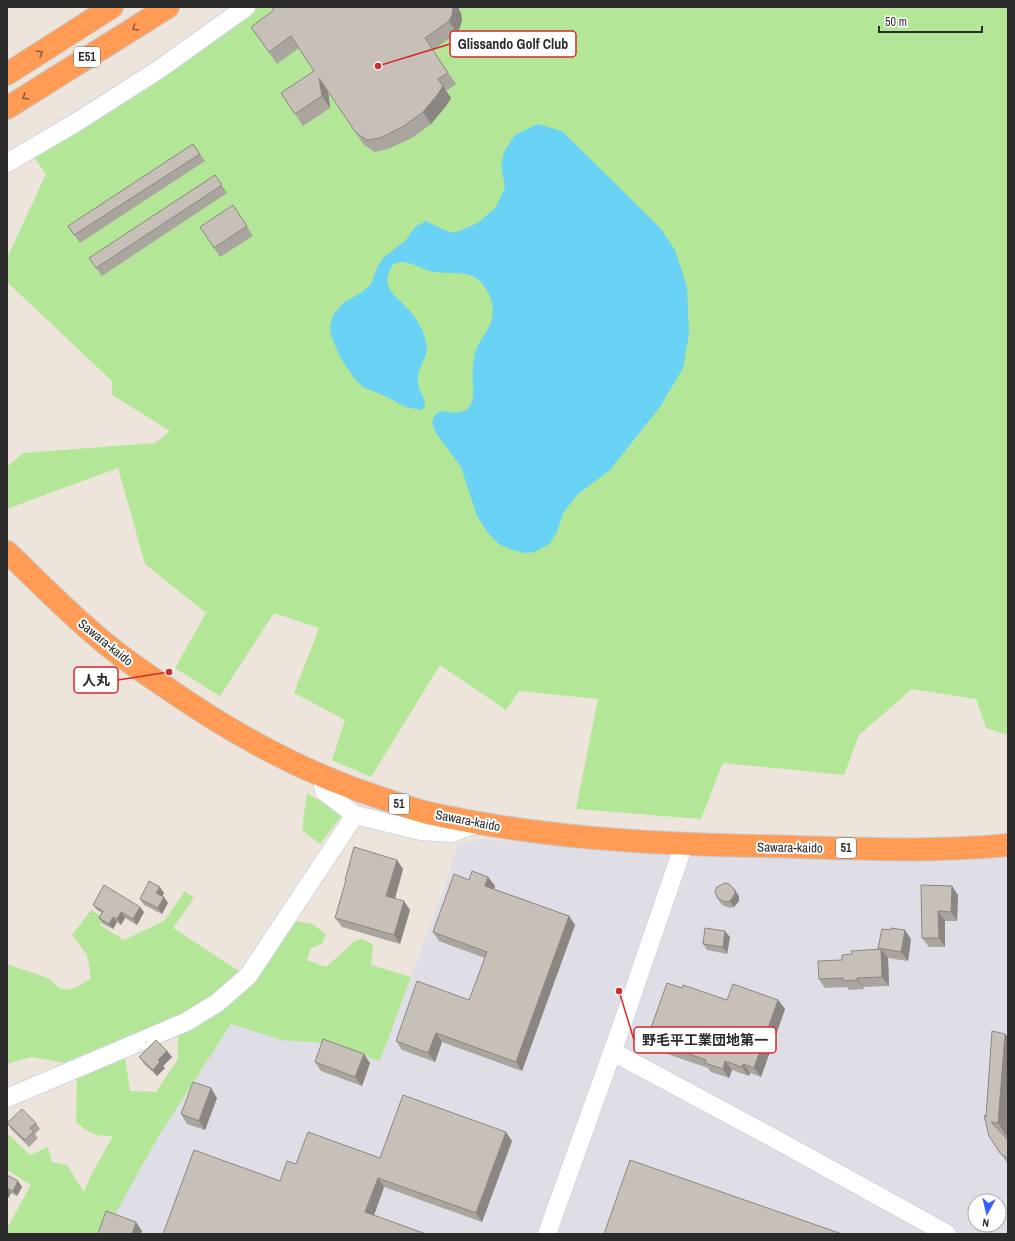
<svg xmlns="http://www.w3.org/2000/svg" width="1015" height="1241" font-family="'Archivo Narrow','Noto Sans JP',sans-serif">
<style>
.industrial{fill:#dfdde5;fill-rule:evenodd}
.green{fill:#b3e696}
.water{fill:#6ad2f4}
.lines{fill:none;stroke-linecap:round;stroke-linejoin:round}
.minor-casing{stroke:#d1d5e4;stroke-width:20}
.highway-casing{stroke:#c8c8c8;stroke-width:24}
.minor{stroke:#fff;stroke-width:18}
.highway{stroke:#ff9b55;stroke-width:22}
.wall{fill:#aaa59e}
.shaded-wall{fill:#8b8681}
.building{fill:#c6c0b8;stroke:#8b8681}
.oneway{stroke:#8a5d3e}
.labels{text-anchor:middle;stroke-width:4;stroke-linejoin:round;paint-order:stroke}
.shield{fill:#fff;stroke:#6b6b6b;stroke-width:1}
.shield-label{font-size:12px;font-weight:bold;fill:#2b2b2b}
.street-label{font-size:13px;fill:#2b2b2b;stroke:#fff}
.leader{fill:none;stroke:#d62828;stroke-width:1.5}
.callout-dot{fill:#d62828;stroke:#fff;stroke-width:1.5}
.callout{fill:#fff;stroke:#d62828;stroke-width:1.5}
.callout-label{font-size:14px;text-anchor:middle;font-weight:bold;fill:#2b2b2b}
</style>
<rect width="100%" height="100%" fill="#ede5dc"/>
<path class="industrial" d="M484 839 680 856 876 858 1008 854V1234H104L158 1137 231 1024 281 1040 322 1043 380 1061 449 875 457 845ZM975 1201H999V1225H975Z"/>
<path class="green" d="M256 7H1008V735L986 728 976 699 912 689 859 735 844 775 723 763 701 819 576 809 598 699 519 691 506 710 440 665 371 777 332 760 345 720 294 693 319 628 274 613 220 696 175 668 206 613 145 564 118 468 7 509V467L23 453 155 443 170 431 112 395V381L7 282V258L46 174 33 156 213 39Z
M307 793 342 815 320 844 302 830Z
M185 891 194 898 173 928 239 971 215 994 181 1014 65 1063 32 1057 7 1064V964L48 978 59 988 67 990 77 987 91 978 87 955 72 935 91 910 104 918 100 925 124 940 164 921Z
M296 921 312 924 326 934 322 944 311 948 307 960 326 967 355 941 362 939 373 944 371 965 411 977 380 1061 322 1043 281 1040 231 1024 158 1137 104 1234H7V1228L31 1185 7 1170V1133L30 1155 48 1147 52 1162 67 1165 84 1192 90 1177 113 1136C94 1136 90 1134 76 1122L77 1075 125 1058 130 1091 156 1092 178 1059V1034L252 982Z"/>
<path class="water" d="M538 124 562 131 661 229 675 250 687 287 689 334 683 368 660 407 610 470 578 494 563 513 557 532 550 543 535 552 525 553 512 550 499 544 488 533 477 516 461 467 436 433 432 423 434 416 440 411C449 412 462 416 469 407 477 396 471 381 473 368 473 363 474 358 475 353 478 340 490 331 492 318 494 310 492 301 489 294 475 266 458 276 434 272 418 269 410 258 393 264 379 288 394 294 409 310 417 319 423 329 426 342 430 355 419 365 418 377 416 388 425 396 425 406L421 410 405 407 387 397 363 387 354 378 340 357 331 336 330 327 333 315 343 303 361 293 371 284 377 268 383 258 406 240 415 227 426 221 442 229 454 233 478 223 496 207 505 187 501 166 504 152 515 135Z"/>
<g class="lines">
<g class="minor-casing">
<path id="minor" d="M7 163 75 123 158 70 246 7
M322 776 324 791 355 815 422 831 451 833 479 823
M613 1052 766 1134 947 1234
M7 1098 186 1022 217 1003 248 976 355 815
M547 1234 623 1022 684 844"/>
</g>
<g class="highway-casing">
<path id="highway" d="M7 74 112 7
M7 108 168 7
M7 552C41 584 74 619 111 648 128 662 146 674 164 686 231 733 303 773 381 798 396 803 412 809 428 813 536 837 647 844 758 846 841 848 925 853 1008 845"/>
</g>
<use href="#minor" class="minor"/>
<use href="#highway" class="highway"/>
</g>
<path class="wall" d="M461 13 462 20 460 27 457 33 433 50 456 84 446 91 451 98 446 106 431 124 412 138 388 149 375 152 364 145 328 91 330 108 303 126 281 93 314 71 299 48 277 64 251 27Z
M193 144 205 161 80 243 68 226Z
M215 175 227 193 102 276 89 258Z
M233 205 253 236 220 257 214 248Z
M403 869 395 899 410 910 400 944 342 927 335 918 346 882 345 880Z
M488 877 495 886 494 889 569 916 575 925 522 1071 442 1042 435 1062 402 1050 396 1041 469 1000 485 958 439 941 433 932 469 880Z
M952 886 958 895 957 921H945V947H929L922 938Z
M164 893 162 896 164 897 168 903 162 914 144 905 140 899Z
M739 896V901L734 907 730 908 722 905 718 899Z
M93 905 144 912 137 925 125 918 121 925 117 922 113 929 103 924 99 918 102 913 97 910Z
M730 937 727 954 707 950 703 944Z
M911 939 908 961 888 958 889 986 863 987 864 989 849 990 847 987 825 988 819 979 842 960 852 954 879 949 878 948Z
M682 988 727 1000H778L785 1009 761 1077 750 1073 749 1076 732 1070 729 1078 711 1072 708 1068 653 1049 647 1039Z
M1005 1034 1008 1037V1139H1007L1008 1140V1164L1000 1153 986 1117Z
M167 1051 172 1057 163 1066 165 1068 157 1076 144 1064 139 1057Z
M315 1062 370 1063 362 1086 321 1071Z
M217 1098 205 1130 187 1124 181 1114Z
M7 1123H36L40 1129 35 1134 38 1138 29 1147 11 1129Z
M512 1141 482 1222 384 1187 374 1215 280 1181 296 1164 380 1158Z
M7 1175 22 1187 17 1196 11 1193 7 1200Z"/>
<path class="shaded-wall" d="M453 7H458L461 13 462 20 460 27 457 33 449 21Z
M319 78 328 90 330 108 322 96Z
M443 86 451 98 446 106 431 124 423 112Z
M397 860 403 869 393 905 386 896Z
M488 877 495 886 492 895 485 886Z
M952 886 958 895 957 921 951 912Z
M160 887 164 893 161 899 156 893Z
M735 890 739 896V901L734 907 730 901Z
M164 897 168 903 162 914 158 908Z
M404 901 410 910 400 944 394 935Z
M140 907 144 912 137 925 133 919Z
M938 911 945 921V947L939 938Z
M121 912 125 918 121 925 117 919Z
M569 916 575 925 522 1071 516 1062Z
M113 917 117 922 113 929 109 924Z
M905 930 911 939 908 961 901 952Z
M725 931 730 937 727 954 723 947Z
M881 949 888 958 889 986 882 977Z
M857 978 863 987 864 989 857 980Z
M778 1000 785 1009 761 1077 754 1068Z
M436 1033 442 1042 435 1062 428 1053Z
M1005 1034 1008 1037V1138L998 1123Z
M167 1051 172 1057 163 1066 165 1068 157 1076 153 1070 158 1060Z
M364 1054 370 1063 362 1086 355 1077Z
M725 1061 732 1070 729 1078 723 1069Z
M743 1064 750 1073 749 1076 742 1067Z
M211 1088 217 1098 205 1130 199 1121Z
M506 1132 512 1141 482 1222 476 1213Z
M378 1178 384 1187 372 1221 365 1212Z
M18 1181 22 1187 17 1196 13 1191Z
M7 1188 11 1193 7 1200Z
M136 1222 142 1231 141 1234H132Z"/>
<path class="building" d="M272 7H453L452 15 449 21 425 38 448 73 438 79 443 86 438 94 423 112 404 126 380 138 367 140 356 133 319 78 322 96 295 114 281 93 314 71 291 36 269 52 251 27 274 10Z
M193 144 200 154 74 235 68 226Z
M215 175 222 185 96 268 89 258Z
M233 205 247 226 214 248 200 227Z
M354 847 397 860 386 896 404 901 394 935 335 918 346 880H345Z
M472 871 488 877 485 886 569 916 516 1062 436 1033 428 1053 396 1041 417 981 469 1000 487 952 433 932 454 874 469 880Z
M149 881 160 887 156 893 164 897 158 908 140 899Z
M725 883 729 884 735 890V894L730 901 726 902 718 899 715 891 717 887Z
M104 885 140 907 133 919 121 912 117 919 113 917 109 924 99 918 103 911 93 905Z
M921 885 952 886 951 912 938 911 939 938H922Z
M705 928 725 931 723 947 703 944Z
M891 928 905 930 901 952 878 948 882 929 891 930Z
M881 949 882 977 857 978V980L843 981V978L819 979 818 961 842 960V955L852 954 851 951Z
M667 983 682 988 683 985 727 1000 733 984 778 1000 754 1068 743 1064 742 1067 725 1061 723 1069 705 1063 706 1060 647 1039Z
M992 1031 1005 1034 998 1123 991 1122 1008 1140V1159L1000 1153 989 1136 984 1115 986 1117Z
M323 1039 364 1054 355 1077 315 1062Z
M156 1040 167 1051 158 1060 160 1062 153 1070 139 1057Z
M193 1082 211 1088 199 1121 181 1114Z
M403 1095 506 1132 476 1213 378 1178 365 1212 426 1234H163L194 1150 280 1181 287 1161 296 1164 308 1132 380 1158Z
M22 1109 36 1123 30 1128 34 1131 25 1140 7 1123Z
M630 1160 842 1234H604Z
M7 1175 18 1181 13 1191 7 1188Z
M106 1211 136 1222 132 1234H98Z"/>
<defs><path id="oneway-chevron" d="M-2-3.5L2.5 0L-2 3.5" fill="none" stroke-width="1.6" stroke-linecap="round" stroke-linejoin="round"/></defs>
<g class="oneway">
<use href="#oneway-chevron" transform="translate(135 28) rotate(148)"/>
<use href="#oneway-chevron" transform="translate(40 53) rotate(-32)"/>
<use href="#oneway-chevron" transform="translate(25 97) rotate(148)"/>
</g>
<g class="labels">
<g class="shield">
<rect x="74" y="47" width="26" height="20" rx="3"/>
<rect x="389" y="794" width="20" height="20" rx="3"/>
<rect x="836" y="838" width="20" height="20" rx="3"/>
</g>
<g class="shield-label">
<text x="87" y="61">E51</text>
<text x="399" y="808">51</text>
<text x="846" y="852">51</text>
</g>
<g class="street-label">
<text transform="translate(106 642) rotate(39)" y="5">Sawara-kaido</text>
<text transform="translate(468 820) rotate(11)" y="5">Sawara-kaido</text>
<text transform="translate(790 847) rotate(1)" y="5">Sawara-kaido</text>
</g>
</g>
<path class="leader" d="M378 66L450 44M169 672L118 680M619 991L634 1040"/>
<g class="callout-dot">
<circle cx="378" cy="66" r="4"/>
<circle cx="169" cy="672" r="4"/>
<circle cx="619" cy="991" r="4"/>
</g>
<g class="callout">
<rect x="450" y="31" width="126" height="26" rx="4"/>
<rect x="74" y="667" width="44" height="26" rx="4"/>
<rect x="634" y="1027" width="142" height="26" rx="4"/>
</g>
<g class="callout-label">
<text x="513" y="49">Glissando Golf Club</text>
<text x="96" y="685">人丸</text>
<text x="705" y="1045">野毛平工業団地第一</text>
</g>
<rect width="1015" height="1241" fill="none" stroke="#2b2b2b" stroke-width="16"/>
<g transform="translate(987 1213) rotate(188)"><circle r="19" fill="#ffffff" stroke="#aaaaaa"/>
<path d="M0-3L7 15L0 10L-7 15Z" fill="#3761ff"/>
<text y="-6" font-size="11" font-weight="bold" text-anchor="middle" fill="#2b2b2b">N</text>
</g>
<path d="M879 26v6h103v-6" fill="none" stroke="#2b2b2b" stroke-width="2"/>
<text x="885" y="26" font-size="12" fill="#2b2b2b" stroke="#ffffff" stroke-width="3" paint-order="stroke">50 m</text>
</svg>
